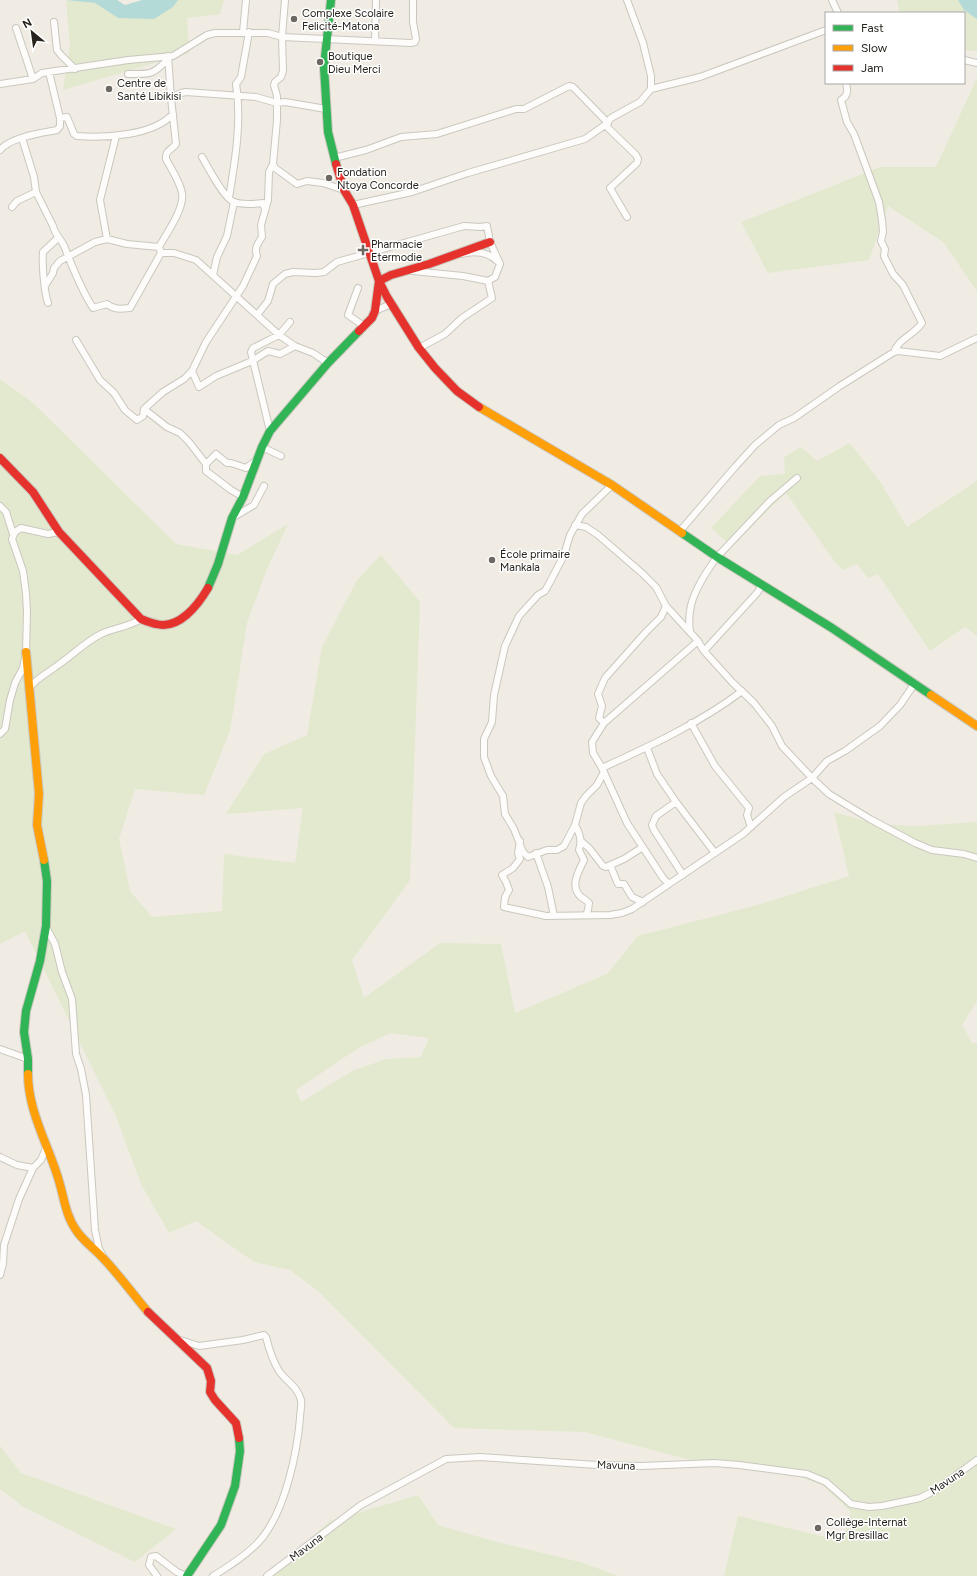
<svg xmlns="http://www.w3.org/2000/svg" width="977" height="1576" font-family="Figtree,sans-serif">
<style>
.green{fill:#e3e9ce;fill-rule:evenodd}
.water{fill:#b4dad8}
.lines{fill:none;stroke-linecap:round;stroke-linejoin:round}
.street-casing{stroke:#cac7bf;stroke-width:8}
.fast-casing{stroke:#cac7bf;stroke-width:10}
.slow-casing{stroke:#cac7bf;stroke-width:10}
.jam-casing{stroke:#cac7bf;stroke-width:10}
.street{stroke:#fdfcfb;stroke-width:6}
.fast{stroke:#30b455;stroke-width:8}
.slow{stroke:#ff9f0a;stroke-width:8}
.jam{stroke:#e5322d;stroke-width:8}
.poi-dot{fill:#6d6962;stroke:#fff;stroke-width:1.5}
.labels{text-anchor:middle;stroke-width:3;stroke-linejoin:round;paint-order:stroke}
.poi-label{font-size:11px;fill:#26231d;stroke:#fff;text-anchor:start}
.street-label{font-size:11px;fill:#26231d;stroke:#fff}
</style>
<rect width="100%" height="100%" fill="#f0ece3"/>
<path class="green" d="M66 0 95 3 118 18 173 7 178 0H224L220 14 187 18 189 53 63 90 70 45Z
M897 0H958L964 10 977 19V51L964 50V13H900Z
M977 78V291L943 242 888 206 869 260 768 273 741 222 880 167H936Z
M0 379 32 402 176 544 237 555 288 524 266 571 247 623 230 731 204 795 135 789 119 839 130 891 152 917 222 911 224 854 295 863 303 808 226 814 264 754 307 735 322 647 357 580 381 555 420 602 410 880 352 960 364 998 440 943 501 944 515 1013 607 974 638 936 761 904 849 876 834 812 875 824 917 826 977 822V1001L962 1025 972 1043H977V1576H724L738 1516 842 1541 851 1512 822 1485 792 1474 698 1462 585 1432 454 1428 318 1291 290 1270 254 1262 196 1221 169 1233 141 1184 115 1114 25 931 0 944ZM391 1033 429 1038 421 1057 387 1059 354 1070 301 1102 296 1090 360 1047Z
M850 443 881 483 907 527 977 481V636L965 627 930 651 878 574 868 578 857 564 843 570 835 562 786 493 731 546 711 528 760 476 785 474 784 457 801 447 817 461Z
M0 1446 21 1473 176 1529 135 1562 22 1506 0 1489Z
M418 1495 438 1525 497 1542 580 1562 619 1576H267L330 1521Z"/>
<path class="water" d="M66 0H117L125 5 142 0H178L173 7 154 19 118 18 95 3Z
M958 0H977V19L964 10Z"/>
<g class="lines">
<g class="street-casing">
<path id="street" d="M285 0 282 37 283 71 281 77 275 82 274 85 277 96V120L273 164 275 168 297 184 307 181 323 183 344 190
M832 0 838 13
M54 22 57 50 61 55 75 69
M16 28 33 79
M243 32 246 0
M375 41 376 0
M964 60 977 63
M128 74C150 74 152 76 168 59
M846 83C848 91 848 96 841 100L847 122 854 134 879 202 882 220 883 232 881 241 885 249 884 256 893 274 903 285 922 323C914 335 898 339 894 352
M0 84 33 79 42 73 128 60 173 56 207 35 215 33H268L282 37 411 43 415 42 416 39 413 22V0
M651 89 700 77 826 30
M171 98 181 93 186 92 256 97 277 103 285 102 326 109
M60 118 67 117 74 134 77 136C105 138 153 136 173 114
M605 125 636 155 638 159 637 163 610 188 627 217
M22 138 34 177 36 192 53 226C55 235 62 240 65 248 73 269 81 289 93 308L107 304C114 310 121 309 130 308L161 253 159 247 127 244 107 239 95 242 60 261 54 268 53 273 45 286
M0 150C11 137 41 133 57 130L60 126V118L49 72
M202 157C208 167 222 195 232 201 239 205 254 204 263 203L265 209
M334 158 366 150 401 137 437 134 516 109H524L569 86 573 87 608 123
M229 198C235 161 242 121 236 84L241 77 249 32
M353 205 412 192 468 173 585 139 605 125 611 118 640 102 651 89V76L643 43 627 0
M12 207 17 201 36 192
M107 239 100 200 116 136
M159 247C166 234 185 208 182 193 180 182 172 170 166 159 165 150 172 150 176 144L171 98 168 56
M161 253H174L196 260 279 335 295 346 313 353 328 363
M461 254C474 251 487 251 497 261
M413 271 463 276 488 281 492 298 462 318 445 334 419 348
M213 275 217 257 227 236 234 202
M358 288 348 315 364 326
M48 303C44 292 42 263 43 252L58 238
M375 311 391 304
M257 315 268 301 273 284 285 274 293 272 316 273 324 272 337 262 464 226 480 227 487 226 490 242 500 264 495 277 488 281
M76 340 100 380 114 393 125 410 137 420 143 416 144 409 163 392 184 379 192 371 206 342 243 286 257 256C254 248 258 243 262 237L261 225 268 200 269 172 273 164
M192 371 199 387 216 376 252 361 268 351 280 354 295 346
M144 409 167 427 180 433 189 442 206 464V471L231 490 243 497
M270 431 251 352 253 348 279 335 290 322
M262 447 281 456
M206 464 216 454 227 463H231L246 468 257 460
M0 506 6 512 13 534
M232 518 254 505 264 486
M575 525 586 527 598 535 643 574 656 587 666 606 698 641 704 651 733 683 754 703 772 726 782 746 812 778 829 794 870 819 915 843 932 850 964 854 977 858
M680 531 735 467 755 445 779 425 794 418 840 386 894 352 898 351 940 356 977 338
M690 631C689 624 689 618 690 611 692 593 706 572 717 557L770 501 797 478
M704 651 757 593 762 585
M29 688C38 677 48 673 58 665 73 655 85 642 101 634 113 628 129 627 141 619
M604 723 599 718 602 706 598 694 605 678 646 632 661 617 666 606
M691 723 715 766 749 808 747 815 751 827
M0 734 5 729 10 700 15 683 23 668 26 652 27 612 26 593 23 571 12 539 15 532 21 528 48 534 59 532
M647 748 657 774 676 802 715 853
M602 768 593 753 592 742 604 723 698 641
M604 772 597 785 586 796 581 803 575 825 564 846 557 850H547L528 857 523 852 514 829 505 814 503 796 491 776 484 757V739L492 722 494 695 505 646 519 616 538 595 545 591 550 582 564 555 570 535 582 514 612 485
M676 802 656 816 652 825 654 830 683 875
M575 825C580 834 582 840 579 850L584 860C579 871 569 886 581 897 584 899 586 900 589 903L588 910 586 915
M520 841 518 853 520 859 513 868 502 875 506 882 509 890 505 897 504 907 546 916 610 915 622 913 632 909 743 834 784 797 812 778 827 761 845 751 880 726 900 705 915 683
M582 842 589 848 603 866 606 867 624 859 643 847
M536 853 548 887 554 916
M610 865 618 884H624L632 897 643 902
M669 884 663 878 627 823 602 768C648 747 702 722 742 691
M46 927 55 944 62 972 72 999 76 1054 81 1069 86 1095 95 1230 99 1249 103 1256
M0 1049 28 1059
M0 1157 17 1165 33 1168
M0 1275 3 1264 4 1245 19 1199 33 1168 41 1160 46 1148
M177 1339 199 1346 243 1340 264 1335 266 1337C269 1349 272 1360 279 1371 286 1381 298 1387 301 1400 302 1405 300 1412 300 1418 297 1453 286 1505 265 1534 255 1549 228 1567 213 1576
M157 1576 149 1565 151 1557 156 1556 177 1572 186 1576
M267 1576 361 1505 446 1459 480 1457 597 1465 641 1466 715 1463 739 1465 807 1474 826 1482 851 1504 869 1507 882 1506 920 1498 936 1490 977 1460"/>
</g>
<g class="fast-casing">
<path id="fast" d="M331 0 324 67 328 132 336 164
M682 533 717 557 832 628 931 695
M208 588 218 564 232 518 243 497 262 447 270 431 328 363 359 331
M28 1074V1059L24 1032 26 1011 40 961 46 926 47 881 44 860
M187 1576 221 1525 235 1486 240 1451 239 1438"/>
</g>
<g class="slow-casing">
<path id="slow" d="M479 407 612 485 682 533
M26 652 39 794 37 825 44 860
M931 695 977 726
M28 1074C28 1112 49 1146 59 1181 64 1198 66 1216 76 1230 83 1241 95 1249 103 1258 119 1275 133 1294 148 1312"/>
</g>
<g class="jam-casing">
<path id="jam" d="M336 164 344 190 353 205 379 281 387 297 419 348 435 368 457 391 479 407
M359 331 372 318 375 311 379 281 391 275 429 264 490 242
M0 458 33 492 59 532 141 619C146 621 151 623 156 624 179 630 198 605 208 588
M148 1312 207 1368 211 1381 210 1392 215 1400 236 1423 239 1438"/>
</g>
<use href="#street" class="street"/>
<use href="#fast" class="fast"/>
<use href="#slow" class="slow"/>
<use href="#jam" class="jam"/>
</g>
<g class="poi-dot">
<circle cx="294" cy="19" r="4"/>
<circle cx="320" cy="62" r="4"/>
<circle cx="109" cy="89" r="4"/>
<circle cx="329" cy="178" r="4"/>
<path d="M361 244h4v4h4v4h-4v4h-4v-4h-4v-4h4z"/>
<circle cx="492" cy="560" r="4"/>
<circle cx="818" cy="1528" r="4"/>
</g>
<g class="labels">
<g class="poi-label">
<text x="302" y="17">Complexe Scolaire<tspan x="302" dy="13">Felicité-Matona</tspan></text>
<text x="328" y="60">Boutique<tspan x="328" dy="13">Dieu Merci</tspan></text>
<text x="117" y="87">Centre de<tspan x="117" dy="13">Santé Libikisi</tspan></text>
<text x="337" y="176">Fondation<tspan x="337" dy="13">Ntoya Concorde</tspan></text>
<text x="371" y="248">Pharmacie<tspan x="371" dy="13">Etermodie</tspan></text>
<text x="500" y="558">École primaire<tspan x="500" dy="13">Mankala</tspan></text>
<text x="826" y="1526">Collège-Internat<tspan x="826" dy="13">Mgr Bresillac</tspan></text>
</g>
<g class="street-label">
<text transform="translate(616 1465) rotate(2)" y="4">Mavuna</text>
<text transform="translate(947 1481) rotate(-34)" y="4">Mavuna</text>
<text transform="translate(306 1547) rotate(-37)" y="4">Mavuna</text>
</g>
</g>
<rect x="825" y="12" width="140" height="72" fill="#ffffff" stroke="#a8a7a5"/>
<rect x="833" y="25" width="20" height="6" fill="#30b455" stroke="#a8a7a5"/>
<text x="861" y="32" font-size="12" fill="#26231d">Fast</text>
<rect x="833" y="45" width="20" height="6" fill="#ff9f0a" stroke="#a8a7a5"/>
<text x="861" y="52" font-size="12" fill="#26231d">Slow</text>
<rect x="833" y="65" width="20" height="6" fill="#e5322d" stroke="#a8a7a5"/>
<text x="861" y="72" font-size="12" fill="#26231d">Jam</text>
<g transform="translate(32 32) rotate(331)" stroke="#ffffff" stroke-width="3" paint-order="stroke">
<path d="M0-3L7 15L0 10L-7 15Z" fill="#26231d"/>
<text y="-6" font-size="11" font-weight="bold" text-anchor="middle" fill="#26231d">N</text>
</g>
</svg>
